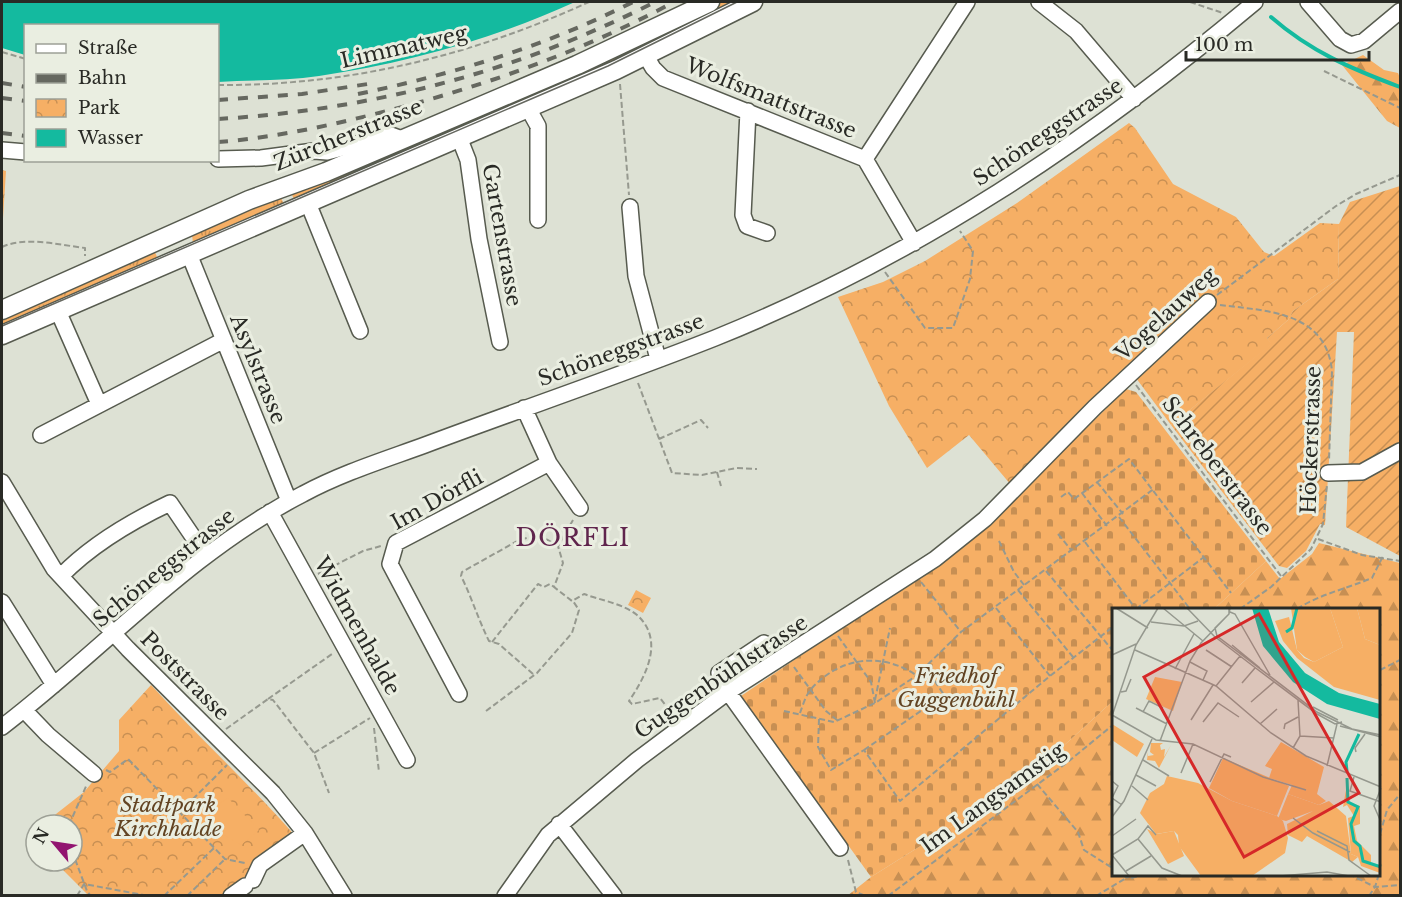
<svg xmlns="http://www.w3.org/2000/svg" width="1402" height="897" font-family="'Libre Baskerville',serif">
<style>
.grass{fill:url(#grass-tufts)}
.forest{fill:url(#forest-firs)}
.cemetery{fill:url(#cemetery-stones)}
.park{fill:url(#park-crowns)}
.garden{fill:url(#garden-furrows)}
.pitch{fill:#f6af65}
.water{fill:#14ba9f}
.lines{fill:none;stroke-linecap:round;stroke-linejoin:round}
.stream{stroke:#14ba9f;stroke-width:4}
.minor-casing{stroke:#575b4f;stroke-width:18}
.major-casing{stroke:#575b4f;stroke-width:21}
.path{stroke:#96998f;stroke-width:2;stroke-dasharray:6 3;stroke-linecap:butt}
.minor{stroke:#fff;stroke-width:15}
.major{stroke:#fff;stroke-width:18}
.tram{stroke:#666860;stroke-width:1.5}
.rail{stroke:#666860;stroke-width:4;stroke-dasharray:10 10;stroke-linecap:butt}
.labels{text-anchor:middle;stroke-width:6;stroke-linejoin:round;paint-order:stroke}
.street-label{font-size:21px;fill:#292a25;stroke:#eaeee1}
.park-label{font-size:21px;font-style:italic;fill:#634423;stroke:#eaeee1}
.quarter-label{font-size:24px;letter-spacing:1.5px;fill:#60254d;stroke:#eaeee1}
.inset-river{fill:none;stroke:#14ba9f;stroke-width:3}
.inset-road{fill:none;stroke:#95988e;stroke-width:1.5}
.view{fill:#d62828;fill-opacity:0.15;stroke:#d62828;stroke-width:3}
.inset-edge{fill:none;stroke:#292a25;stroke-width:3}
</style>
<defs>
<pattern id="grass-tufts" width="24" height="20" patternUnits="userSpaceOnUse" patternTransform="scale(1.5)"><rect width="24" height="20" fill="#f6af65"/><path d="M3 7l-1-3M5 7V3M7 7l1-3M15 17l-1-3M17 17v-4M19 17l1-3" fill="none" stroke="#c78f53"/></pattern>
<pattern id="forest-firs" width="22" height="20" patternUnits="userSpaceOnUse" patternTransform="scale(1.5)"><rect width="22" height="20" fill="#f6af65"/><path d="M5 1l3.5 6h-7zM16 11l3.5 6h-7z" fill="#c78f53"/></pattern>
<pattern id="cemetery-stones" width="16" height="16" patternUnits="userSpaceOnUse" patternTransform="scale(1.5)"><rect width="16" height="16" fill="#f6af65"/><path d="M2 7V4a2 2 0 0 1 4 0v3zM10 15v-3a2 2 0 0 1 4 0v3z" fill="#c78f53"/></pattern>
<pattern id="park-crowns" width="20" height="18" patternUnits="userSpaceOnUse" patternTransform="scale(1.5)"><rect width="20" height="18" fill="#f6af65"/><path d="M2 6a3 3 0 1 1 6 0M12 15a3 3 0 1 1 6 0" fill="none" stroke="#c78f53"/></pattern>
<pattern id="garden-furrows" width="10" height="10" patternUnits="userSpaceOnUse" patternTransform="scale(1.5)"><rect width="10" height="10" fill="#f6af65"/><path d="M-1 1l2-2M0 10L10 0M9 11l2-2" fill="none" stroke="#c78f53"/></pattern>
</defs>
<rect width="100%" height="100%" fill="#dde1d4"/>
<path class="grass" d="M718 2H745L653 48 296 205 291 192Z
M279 193 286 209 193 244 192 234Z
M153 247 159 262 2 330V314Z"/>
<path class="forest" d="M1363 55 1384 70 1398 73 1400 78V128L1387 121 1342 65Z
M1319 543 1400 563V895L847 896 871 877 1027 779 1114 700V874H1380V609H1214L1266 561 1280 579 1312 554Z"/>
<path class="cemetery" d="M1126 389 1136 392 1266 561 1214 609H1114V700L1027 779 871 877 741 696 946 557 995 518Z"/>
<path class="park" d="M1129 123 1135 128 1173 184 1236 217 1264 252 1274 256 1320 223 1339 224 1338 279 1293 311 1288 320 1267 338 1272 344 1171 425 1130 370 1011 485 969 435 927 468 889 406 838 297 883 282 925 261 1017 203Z
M2 170 6 171 2 234Z
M636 590 651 598 643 613 628 605Z
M151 685C198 737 250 784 297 838L254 874 222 895H88L54 861H72V825H42L84 792 119 751V720Z"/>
<path class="garden" d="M1400 186V556L1346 527 1354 332H1337L1325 525 1320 524 1306 551 1287 568 1279 566 1171 425 1271 344 1267 338 1288 320 1293 311 1338 279 1339 224 1350 202Z"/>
<path class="pitch" d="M199 797 207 805H217L228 798 259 830 241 845 224 835 213 841 185 812Z"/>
<path class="water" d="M2 2H575C494 39 407 63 319 76 286 81 251 80 218 82V26H26L25 55 2 48Z"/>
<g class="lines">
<path class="stream" d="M1271 17C1311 52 1352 69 1400 87"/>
<g class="minor-casing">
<path id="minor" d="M1039 2 1076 31 1134 99
M1308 2 1340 39 1351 45 1364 41 1400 11
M646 56 653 68 663 78 865 159 914 243
M528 108 538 126V220
M748 111 743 215 747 226 767 233
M459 137 468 160 479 239 500 342
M2 150 26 152
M218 159 261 158 314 151 327 152 391 135 402 139
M865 159 967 2
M308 203 360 331
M630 207 636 276 658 359
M189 254 289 501
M58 311 99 404
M524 408 549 463 580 508
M41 435 224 340
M1328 473 1362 472 1400 451
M2 482 54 569 128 649 273 793 305 833 344 896
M270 512 407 760
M61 576C91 545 132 521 170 503L206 556
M2 602 54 685
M764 643 719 673 728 692 840 848
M459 694 390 564 396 543 549 463
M24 710 48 735 94 774
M2 727C102 651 189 552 303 494 342 473 384 460 425 445 521 409 619 376 715 338 918 256 1088 142 1255 2
M559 824 614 896
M253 880 260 865 305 833
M231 896 245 886
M505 896 548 835 637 760 728 692 935 559 985 519 1095 407 1208 302"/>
</g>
<g class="major-casing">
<path id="major" d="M2 310 249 200 326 172 577 65 710 2
M2 335 616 70 753 2"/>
</g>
<path class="path" d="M1190 2 1223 13
M2 52 26 59
M1324 71 1400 108
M620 84 629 195
M218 85C348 86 471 56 589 2
M2 247C25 236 60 245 85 248V256
M885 272 925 328H953L970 279 973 251 960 231
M1217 295 1336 206 1356 194 1400 175
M1220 305C1266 311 1326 311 1332 371L1329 461
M638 383 672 473 702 475 736 468 757 469
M1136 385 1281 576
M659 439 701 420 708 428
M717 472 721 486
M1097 482 1123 514
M1082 493 1107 526
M1061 497 1068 492 1074 499 1129 459 1231 593
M1119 517 1190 609
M573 520 558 546 563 563 554 587 572 601 584 594C600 600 624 604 637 615 665 640 646 676 629 701L632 704 660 698 674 716
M1058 534 1072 551
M1318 539 1362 555 1400 561
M999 541 1014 572 1024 585
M1085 542 1136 609
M1046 571 1114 652
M318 574 363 551 381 546
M921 582 961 632
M1018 590 1073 657
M996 608 1050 676
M1136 609 1204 557
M1240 609 1271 587 1311 549 1323 524 1327 485
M1297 609C1320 594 1346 589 1372 578L1383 556
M838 636 871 682 875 703
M492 642 538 584 544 587 550 584 554 587
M794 667 826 711 837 720
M1380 670 1400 660
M533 674 499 644 489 641C478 619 472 598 461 576L462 572 519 540 539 535 558 546
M268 699 332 654
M875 700 890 628
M486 711 537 673 572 633 579 610 573 601
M784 711 834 722 875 703 916 676 961 632 1155 488
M800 713C803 705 806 694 812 688 840 657 882 652 916 675
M819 719 818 747 831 770 864 750 900 801 1050 676 1114 626
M374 728 379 772
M226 729 268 699 273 700 314 753 329 793
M864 750 944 695 925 666
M314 753 370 718
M106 770 110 772 128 759 225 859 245 863
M1037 784 1078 832 1084 850 1114 869
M180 812 227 765
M69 825 87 784
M1380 834 1387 810 1400 794
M72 851 87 891 91 896
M848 860 856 892 866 896
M1380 861V874
M1122 874 1128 879
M1349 874 1375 887 1400 885
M1131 878 1146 874
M77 896 84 884 149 896
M164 896 214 848
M187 896 225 859
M888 896 1069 761 1114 724
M1096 896 1133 874
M1369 896 1375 887 1379 874"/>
<use href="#minor" class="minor"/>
<use href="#major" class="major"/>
<path class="tram" d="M2 326 608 66 737 2"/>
<path class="rail" d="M2 83 26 87
M358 94C454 74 546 46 633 2
M2 98 26 101
M218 100 302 94 368 84
M218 119C371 110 517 72 655 2
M2 133 26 136
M218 142C271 138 323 127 375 114 479 88 579 53 674 2"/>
</g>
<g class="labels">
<g class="street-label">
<text transform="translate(404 47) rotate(-13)" y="7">Limmatweg</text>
<text transform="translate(771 98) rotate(22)" y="7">Wolfsmattstrasse</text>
<text transform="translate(1048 132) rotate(-34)" y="7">Schöneggstrasse</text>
<text transform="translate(348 135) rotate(-22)" y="7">Zürcherstrasse</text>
<text transform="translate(502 235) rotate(80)" y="7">Gartenstrasse</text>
<text transform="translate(1166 314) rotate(-42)" y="7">Vogelauweg</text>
<text transform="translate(621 350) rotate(-20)" y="7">Schöneggstrasse</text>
<text transform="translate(258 369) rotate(68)" y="7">Asylstrasse</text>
<text transform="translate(1311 440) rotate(-88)" y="7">Höckerstrasse</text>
<text transform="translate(1217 466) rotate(53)" y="7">Schreberstrasse</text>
<text transform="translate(437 500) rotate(-29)" y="7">Im Dörfli</text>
<text transform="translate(164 568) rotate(-39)" y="7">Schöneggstrasse</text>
<text transform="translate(357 626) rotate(61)" y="7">Widmenhalde</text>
<text transform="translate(185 676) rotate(45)" y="7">Poststrasse</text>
<text transform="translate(721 677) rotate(-34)" y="7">Guggenbühlstrasse</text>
<text transform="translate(993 798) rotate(-36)" y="7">Im Langsamstig</text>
</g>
<g class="park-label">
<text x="956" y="683">Friedhof<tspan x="956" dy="24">Guggenbühl</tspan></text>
<text x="168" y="812">Stadtpark<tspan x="168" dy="24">Kirchhalde</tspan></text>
</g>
<g class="quarter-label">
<text x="573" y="546">DÖRFLI</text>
</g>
</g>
<g transform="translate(1112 608)">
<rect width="268" height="268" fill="#dde1d4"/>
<path d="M179 0H218L231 39 202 54 193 49 185 42ZM245 0H268V37L253 31ZM39 135H51L48 137 49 142 53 141 52 149 59 137 47 160 43 153 35 152 36 144V148L42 147 38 144Z" fill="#f6af65"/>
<path d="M218 0H245L253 31 268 37V92L222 79 185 50 171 33 163 13 177 9 185 42 192 50 202 54 231 39ZM55 168 86 175 120 193 165 208 171 213 176 230 173 245 140 268H89L67 238 66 227 62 223 44 226 28 205 38 185 52 176ZM234 182 237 194 248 198V216L242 218 245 233 259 247V255L268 259V265L249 258 246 249 239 246 236 210 242 208 235 197 231 199Z" fill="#f6af65"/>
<path d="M111 150 177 178 165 208 120 193 97 180Z" fill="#f6af65"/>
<path d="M43 69 70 74 61 103 34 91ZM0 116 32 136 25 149 0 132ZM169 134 212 159 205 186 214 193 207 197 176 186 180 177 157 170 160 161 153 158Z" fill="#f6af65"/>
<path d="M176 186 207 197 217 193 234 208 239 246 246 249 240 254 195 228 190 234 176 227 175 216 201 203 174 213 166 211Z" fill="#f6af65"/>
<path d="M35 221 45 226 62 223 72 248 56 256Z" fill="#f6af65"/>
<path d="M140 0H156L167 34 193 65 227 85 268 96V111L215 96 181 74 151 38Z" fill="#14ba9f"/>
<path class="inset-river" d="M174 24 180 20 185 0M235 163 234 154 247 126M235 170 236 194 246 199 239 216 242 233 248 238 251 253 269 259"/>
<path class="inset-road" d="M4 0 36 20M51 0 91 33M75 0 102 28 141 58 205 106 223 116 230 114 224 116M117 0V6L103 20 105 28 205 104 240 121 269 127M118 4 123 6 158 67M39 14 72 18 86 13M120 37 148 60M23 42 104 78 159 125 194 148 269 179M94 42 120 59M0 47 24 36M78 54 95 63 91 72M63 61 82 26M130 75 143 60M104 78 128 48M9 84 14 83 19 71M139 94 162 74M201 99 226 112M24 100 55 116M31 104 37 93 51 100M0 107 44 132 81 136 151 169 194 182M0 108 24 37 46 0M79 112 101 77M91 114 106 95 127 109M148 116 165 101M228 118 269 129M172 121 173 116 186 109M188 128 222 130M48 133 78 53 89 35 117 6 118 0M181 140 188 128 186 92M244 144 243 140 253 126M31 152 57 168M215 158 225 116M69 165 81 136M24 167 44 178M242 169 238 183 269 194M0 173 6 178 0 190 10 197M98 174 112 146 119 149M20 178 36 192M269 180 262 198 269 214M0 209 12 193 40 131M181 210 201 225 238 244M205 223 235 238 237 252 259 268M0 228 24 211M26 231 50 260 70 268M0 247 26 231 36 218 44 227M0 247 17 268M14 263 39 248M168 268 215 264 237 268"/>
<path class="view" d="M147 6 247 185 132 249 32 69Z"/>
<rect width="268" height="268" class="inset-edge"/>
</g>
<rect width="1402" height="897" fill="none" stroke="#292a25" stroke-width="6"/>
<rect x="24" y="24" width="195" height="138" fill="#eaeee1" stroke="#9da096" stroke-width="1.5"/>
<rect x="36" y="44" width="30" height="9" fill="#ffffff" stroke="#9da096" stroke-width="1.5"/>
<text x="78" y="54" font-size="18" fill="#292a25">Straße</text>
<rect x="36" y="74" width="30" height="9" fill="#666860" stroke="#9da096" stroke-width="1.5"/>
<text x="78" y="84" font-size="18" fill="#292a25">Bahn</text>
<rect x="36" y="99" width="30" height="18" fill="url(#park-crowns)" stroke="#9da096" stroke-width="1.5"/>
<text x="78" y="114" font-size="18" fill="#292a25">Park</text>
<rect x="36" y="129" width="30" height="18" fill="#14ba9f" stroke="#9da096" stroke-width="1.5"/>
<text x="78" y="144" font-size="18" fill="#292a25">Wasser</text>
<g transform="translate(54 843) rotate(299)"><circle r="28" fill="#eaeee1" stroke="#9da096" stroke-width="1.5"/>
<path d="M0-4.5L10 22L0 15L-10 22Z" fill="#921470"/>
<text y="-9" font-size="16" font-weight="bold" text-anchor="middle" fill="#292a25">N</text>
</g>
<path d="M1186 51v9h183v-9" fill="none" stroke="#292a25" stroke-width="3"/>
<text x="1195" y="51" font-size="18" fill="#292a25" stroke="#eaeee1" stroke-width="4.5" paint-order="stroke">100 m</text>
</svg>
